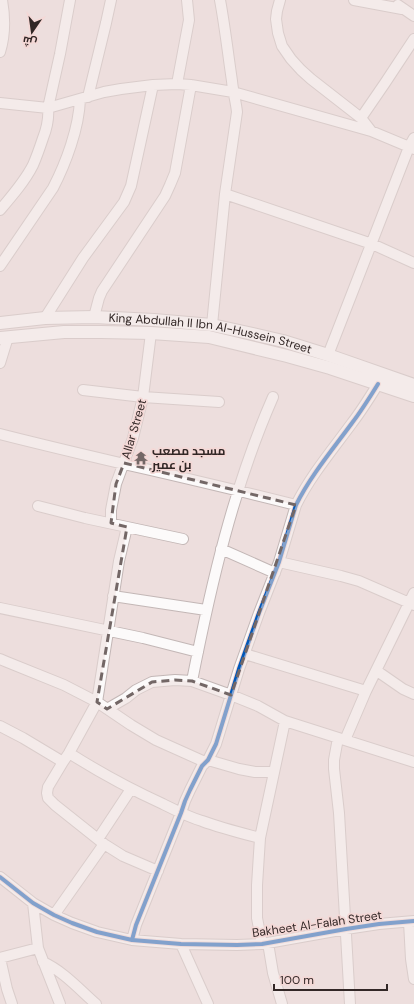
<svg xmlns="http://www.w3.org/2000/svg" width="414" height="1004" font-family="'DM Sans',Cairo,sans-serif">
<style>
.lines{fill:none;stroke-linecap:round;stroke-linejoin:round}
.minor-casing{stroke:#c3b7b6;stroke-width:12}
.major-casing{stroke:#c3b7b6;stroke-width:14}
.minor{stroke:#fcfafa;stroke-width:10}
.major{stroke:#fcfafa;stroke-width:12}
.cycleway-casing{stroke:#f4d8d6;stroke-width:6}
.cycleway{stroke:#0057b8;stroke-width:4}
.marked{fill:none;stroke:#736766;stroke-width:3;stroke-dasharray:8 5;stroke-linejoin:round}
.labels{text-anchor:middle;stroke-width:3.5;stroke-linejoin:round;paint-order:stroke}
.street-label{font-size:12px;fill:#322726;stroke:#f4d8d6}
.poi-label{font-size:12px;font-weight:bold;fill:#322726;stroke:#f4d8d6;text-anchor:start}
</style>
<rect width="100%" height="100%" fill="#eddedd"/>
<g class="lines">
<g class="minor-casing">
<path id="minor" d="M280 0 277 11 276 19 278 33 282 46 291 59 301 70 311 79 361 118 371 131
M354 0 402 9
M398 5 414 16
M0 52C5 36 5 17 2 0
M177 84 189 20 187 0
M88 97 106 23 111 0
M0 103 48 108 104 92 121 89 153 85 177 84 191 85 233 92 371 131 414 149
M361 118 385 83 414 39
M225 194 372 244 414 263
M0 210C12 196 25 181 33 165 37 156 40 147 43 138 47 128 49 118 48 108L60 54 70 0
M0 266 53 188C66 163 79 128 80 99
M94 317 99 298 102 291 165 196 170 185 175 173 191 85
M45 318 83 258 124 202 131 186 153 85
M212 325 225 194 237 112C236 102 233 92 232 81 228 54 225 27 220 0
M328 355 409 147 414 138
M0 363 8 337
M83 390 143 397 219 402
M0 434C98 459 198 480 296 505
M38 506 85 518 183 539
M111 523V510L116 484 133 438 143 397 151 333
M127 527 119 561 97 702 69 753 63 762 48 787 47 793 48 798 55 805 104 844 123 856 158 871
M221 549 275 573
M279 562 341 576 359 581 414 605
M113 596 206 610
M0 608 143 638 198 652
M245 654 366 691
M0 659 7 662 64 685 97 702 131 725 156 740 205 762
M377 671 403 689 414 694
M192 681C211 585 233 488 273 397
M107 709 126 698 136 690 152 682 175 680 192 681 231 695 258 706 285 721 414 762
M0 726 23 738 63 762
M338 738 334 760V769L339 813 350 1004
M345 740 366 691 414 593
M69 753C99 772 130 789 163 804 175 810 188 817 202 821 221 828 241 833 260 838
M208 760 239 769 255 772H274
M98 839 131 789
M0 877 33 903 54 915 72 923 97 932 132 940 181 944 237 945 262 944 346 929 379 924 414 921
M33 903 38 948 60 1004
M54 915 104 844
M409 922 411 959 414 979
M132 940 136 925 181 813 185 801 190 790 202 766 208 760 216 744 239 669 259 613 279 562 296 505C311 475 333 449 352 423 362 410 370 397 378 384
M268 943 273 973 282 1004
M181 944 208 1004
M262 944 257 918V885L260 838 285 721
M0 958 7 989 12 1004
M0 958 38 948
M43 962C63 971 79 989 96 1004"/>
</g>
<g class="major-casing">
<g id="major">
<path id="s1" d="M0 323 45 318 94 317 154 320 212 325 253 334 283 341 328 355 414 385"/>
<path d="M0 338 64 332H101L151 333 209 337 287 356 330 368 414 396"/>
</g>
</g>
<use href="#minor" class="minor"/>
<use href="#major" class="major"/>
<g class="cycleway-casing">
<path id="cycleway" d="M0 877 33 903 54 915 72 923 97 932 132 940 181 944 237 945 262 944 346 929 379 924 414 921
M132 940 136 925 181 813 185 801 190 790 202 766 208 760 216 744 239 669 259 613 279 562 296 505C311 475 333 449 352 423 362 410 370 397 378 384"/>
</g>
<use href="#cycleway" class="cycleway"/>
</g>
<path d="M0 0H414V1004H0ZM124 463 296 505 231 695 192 681 175 680 152 682 107 709 97 702 127 527 111 523 116 484Z" fill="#eddedd" fill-opacity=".55" fill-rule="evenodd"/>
<path class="marked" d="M124 463 296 505 231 695 192 681 175 680 152 682 107 709 97 702 127 527 111 523 116 484Z"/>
<defs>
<g id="temple-bare" transform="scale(1.08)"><path d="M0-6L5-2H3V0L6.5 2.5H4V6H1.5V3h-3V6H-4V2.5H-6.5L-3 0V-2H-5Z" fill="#736766" stroke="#f4d8d6" stroke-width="2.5" paint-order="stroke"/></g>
</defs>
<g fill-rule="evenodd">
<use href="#temple-bare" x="141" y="458"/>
</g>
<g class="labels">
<g class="street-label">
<text dy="4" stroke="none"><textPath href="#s1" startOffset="212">King Abdullah II Ibn Al-Hussein Street</textPath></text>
<text transform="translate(134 429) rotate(-74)" y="4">Allar Street</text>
<text transform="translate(317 924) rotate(-8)" y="4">Bakheet Al-Falah Street</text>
</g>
<g class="poi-label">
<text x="152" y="455">مسجد مصعب<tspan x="152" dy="14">بن عمير</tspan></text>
</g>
</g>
<g transform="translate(32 32) rotate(193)" stroke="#f4d8d6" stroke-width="3" paint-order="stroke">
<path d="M0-3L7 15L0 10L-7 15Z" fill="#322726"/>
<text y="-6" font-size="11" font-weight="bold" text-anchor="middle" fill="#322726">ش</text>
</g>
<path d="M274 984v6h113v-6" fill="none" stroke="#322726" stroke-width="2"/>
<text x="280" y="984" font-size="12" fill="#322726" stroke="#f4d8d6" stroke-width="3" paint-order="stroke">100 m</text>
</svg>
